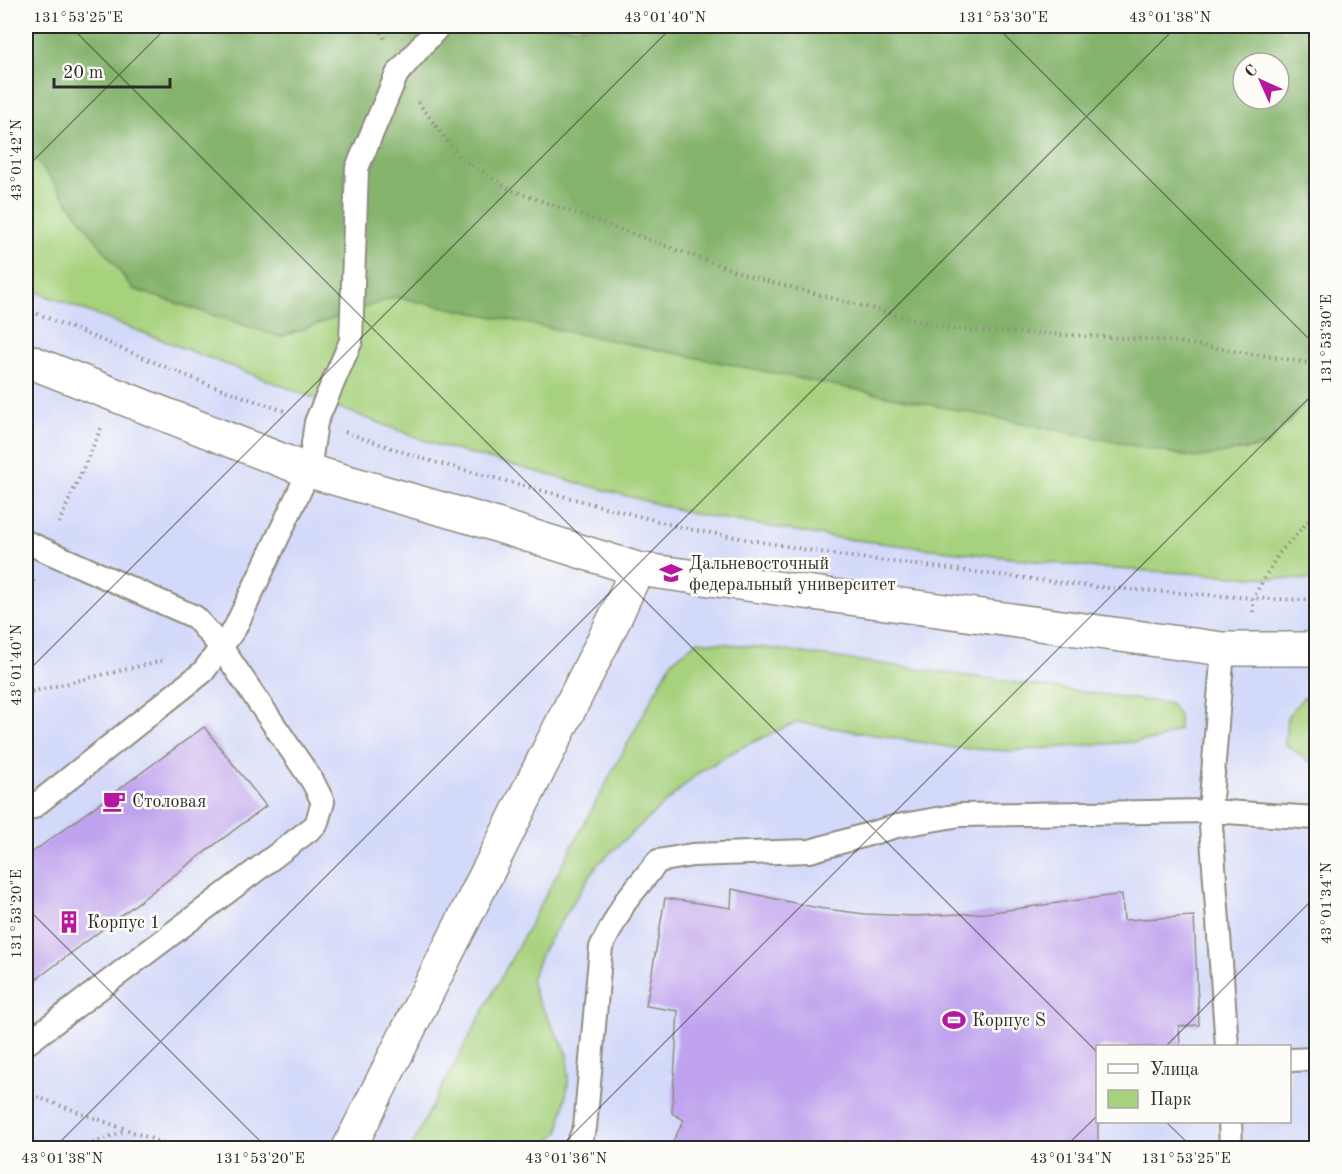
<svg xmlns="http://www.w3.org/2000/svg" width="1342" height="1174" font-family="'Old Standard TT',serif">
<style>
.built{fill:#d3d9f9;fill-rule:evenodd}
.green{fill:#a6d17d;stroke:#687e54;stroke-width:1.5;fill-rule:evenodd}
.forest{fill:#84b36c;stroke:#586f4c;stroke-width:1.5;fill-rule:evenodd}
.building{fill:#bfa3ee}
.lines{fill:none;stroke-linecap:round;stroke-linejoin:round}
.lane-casing{stroke:#908c82;stroke-width:26}
.street-casing{stroke:#908c82;stroke-width:36}
.path{stroke:#908c82;stroke-width:4;stroke-dasharray:1.5 4.5;stroke-linecap:butt}
.lane{stroke:#fff;stroke-width:22}
.street{stroke:#fff;stroke-width:33}
.ticks{fill:none;stroke:#2b2b2b;stroke-width:1.5;stroke-opacity:0.45}
.labels{text-anchor:middle;stroke-width:5;stroke-linejoin:round;paint-order:stroke}
.poi-label{font-size:18px;fill:#2b2b2b;stroke:#fdfcf7;text-anchor:start}
.neatline{fill:none;stroke:#2b2b2b;stroke-width:2}
.ticks-label{font-size:15px;text-anchor:middle;fill:#2b2b2b}
</style>
<rect width="100%" height="100%" fill="#fdfcf7"/>
<filter id="ink" filterUnits="userSpaceOnUse"><feTurbulence type="fractalNoise" baseFrequency=".0167" numOctaves="2"/><feDisplacementMap in="SourceGraphic" scale="12" xChannelSelector="R" yChannelSelector="G"/><feConvolveMatrix kernelMatrix="1 2 1 2 8 2 1 2 1" color-interpolation-filters="sRGB"/></filter>
<filter id="wash" filterUnits="userSpaceOnUse"><feTurbulence type="fractalNoise" baseFrequency=".008" numOctaves="4" result="noise"/><feDisplacementMap in="SourceGraphic" scale="24" xChannelSelector="R" yChannelSelector="G"/><feGaussianBlur stdDeviation="1.35" result="paint"/><feColorMatrix in="noise" values="0 0 0 0 0 0 0 0 0 0 0 0 0 0 0 0 0 1.4 0 .05"/><feComposite in="paint" operator="in"/></filter>
<g filter="url(#wash)">
<rect width="100%" height="100%" fill="#f6ecd9"/>
<path class="built" d="M26 26H1316V1148H26ZM1243 63H1279V99H1243ZM1098 1046H1290V1122H1098Z"/>
<path class="green" d="M26 26H1316V580L1289 579 1098 568 837 538 694 514 437 445 26 288ZM1243 63H1279V99H1243Z
M698 641 767 648 1171 704 1179 716V729L1158 740 1011 751 955 748 797 722 738 749 698 773 597 865 544 948 531 980 536 997 568 1054V1085L559 1132 543 1148H411L426 1117 672 661Z
M1303 698 1316 699V763L1310 762 1285 744 1287 717Z"/>
<path class="forest" d="M26 26H1316V392L1266 446 1195 458 395 297 281 337 133 289 29 150 26 140ZM1243 63H1279V99H1243Z"/>
<g id="blocks">
<path class="building" d="M204 727 266 806 26 987V857Z
M732 889 794 903 818 908 865 914 915 916 986 913 1122 894 1124 920 1194 916 1199 1025 1179 1026 1180 1047H1098V1149H669L684 1120 672 1113 678 1011 646 1006 665 898 731 908Z"/>
</g>
</g>
<g filter="url(#ink)">
<use href="#blocks" fill-opacity="0" stroke="#908c82" stroke-width="1.5"/>
<g class="lines">
<g class="lane-casing">
<path id="lane" d="M26 542 195 617 221 647 313 782 323 802 316 825 26 1044
M1223 649 1210 811 1227 1046
M26 810 33 807 203 672 235 628 309 471 316 422 351 341 357 168 397 74 439 26
M1290 1060 1316 1059
M1230 1122 1231 1148
M576 1148 585 1128 601 947 625 902 658 861 692 855 810 851 897 826 960 815 1210 811 1316 818"/>
</g>
<g class="street-casing">
<path id="street" d="M26 360 309 471 477 519 637 569 1223 649H1316
M349 1148 615 618 637 569"/>
</g>
<path class="path" d="M379 26 385 41
M418 102 459 157 511 190 752 277 950 329 1165 340 1316 364
M26 309 207 384 287 412
M345 432 430 461 688 529 837 555 1096 587 1266 599 1316 600
M59 523 101 428
M26 598 34 579
M1253 612V598L1279 553 1316 513
M26 693 165 660
M26 1093 177 1148
M82 1148 126 1130"/>
<use href="#lane" class="lane"/>
<use href="#street" class="street"/>
</g>
</g>
<path class="ticks" d="M70 26 1098 1053M996 26 1316 346M26 168 168 26M26 673 673 26M26 907 267 1148M1166 1046 1316 896M1166 1122 1193 1148M54 1148 1177 26M559 1148 1316 391M1064 1148 1098 1115"/>
<defs>
<g id="university-bare" transform="scale(1.8)"><path d="M0-5L7-2L0 1L-7-2ZM-4 1L0 2.5L4 1V4Q0 6-4 4Z" fill="#b5179e" stroke="#fdfcf7" stroke-width="2.5" paint-order="stroke"/></g>
<g id="cafe-bare" transform="scale(1.8)"><path d="M-5.5-4.5H6V0H3Q3 3.5 0 3.5H-2.5Q-5.5 3.5-5.5 0ZM3-3.2v2h1.7v-2ZM-6 4.5H4V6H-6Z" fill="#b5179e" stroke="#fdfcf7" stroke-width="2.5" paint-order="stroke"/></g>
<g id="building-bare" transform="scale(1.8)"><path d="M-4-6H4V6H1V3H-1V6H-4ZM-2.5-4.3h1.7v1.8h-1.7ZM.8-4.3h1.7v1.8H.8ZM-2.5-1h1.7V.8h-1.7ZM.8-1h1.7V.8H.8Z" fill="#b5179e" stroke="#fdfcf7" stroke-width="2.5" paint-order="stroke"/></g>
<g id="stadium-bare" transform="scale(1.8)"><path d="M0-5a6.5 5 0 1 0 0 10a6.5 5 0 1 0 0-10ZM-3.5-1.8h7v3.6h-7Z" fill="#b5179e" stroke="#fdfcf7" stroke-width="2.5" paint-order="stroke"/></g>
</defs>
<g fill-rule="evenodd">
<use href="#university-bare" x="671" y="573"/>
<use href="#cafe-bare" x="114" y="801"/>
<use href="#building-bare" x="69" y="922"/>
<use href="#stadium-bare" x="954" y="1020"/>
</g>
<g class="labels">
<g class="poi-label">
<text x="689" y="569">Дальневосточный<tspan x="689" dy="21">федеральный университет</tspan></text>
<text x="132" y="807">Столовая</text>
<text x="87" y="928">Корпус 1</text>
<text x="972" y="1026">Корпус S</text>
</g>
</g>
<rect width="1342" height="1174" fill="none" stroke="#fdfcf7" stroke-width="66"/>
<rect x="1096" y="1045" width="195" height="78" fill="#fdfcf7" stroke="#a9a8a5" stroke-width="1.5"/>
<rect x="1108" y="1064" width="30" height="9" fill="#ffffff" stroke="#a9a8a5" stroke-width="1.5"/>
<text x="1150" y="1075" font-size="18" fill="#2b2b2b">Улица</text>
<rect x="1108" y="1090" width="30" height="18" fill="#a6d17d" stroke="#a9a8a5" stroke-width="1.5"/>
<text x="1150" y="1105" font-size="18" fill="#2b2b2b">Парк</text>
<g transform="translate(1261 81) rotate(315)"><circle r="28" fill="#fdfcf7" stroke="#a9a8a5" stroke-width="1.5"/>
<path d="M0-4.5L10 22L0 15L-10 22Z" fill="#b5179e"/>
<text y="-9" font-size="16" font-weight="bold" text-anchor="middle" fill="#2b2b2b">С</text>
</g>
<path d="M54 78v9h116v-9" fill="none" stroke="#2b2b2b" stroke-width="3"/>
<text x="63" y="78" font-size="18" fill="#2b2b2b" stroke="#fdfcf7" stroke-width="4.5" paint-order="stroke">20 m</text>
<rect x="33" y="33" width="1276" height="1108" class="neatline"/>
<g class="ticks-label">
<text x="78" y="22">131°53'25"E</text>
<text x="665" y="22">43°01'40"N</text>
<text x="1003" y="22">131°53'30"E</text>
<text x="1170" y="22">43°01'38"N</text>
<text transform="translate(16 160) rotate(-90)" y="5">43°01'42"N</text>
<text transform="translate(1326 339) rotate(-90)" y="5">131°53'30"E</text>
<text transform="translate(16 665) rotate(-90)" y="5">43°01'40"N</text>
<text transform="translate(1326 903) rotate(-90)" y="5">43°01'34"N</text>
<text transform="translate(16 914) rotate(-90)" y="5">131°53'20"E</text>
<text x="62" y="1163">43°01'38"N</text>
<text x="260" y="1163">131°53'20"E</text>
<text x="566" y="1163">43°01'36"N</text>
<text x="1071" y="1163">43°01'34"N</text>
<text x="1186" y="1163">131°53'25"E</text>
</g>
</svg>
